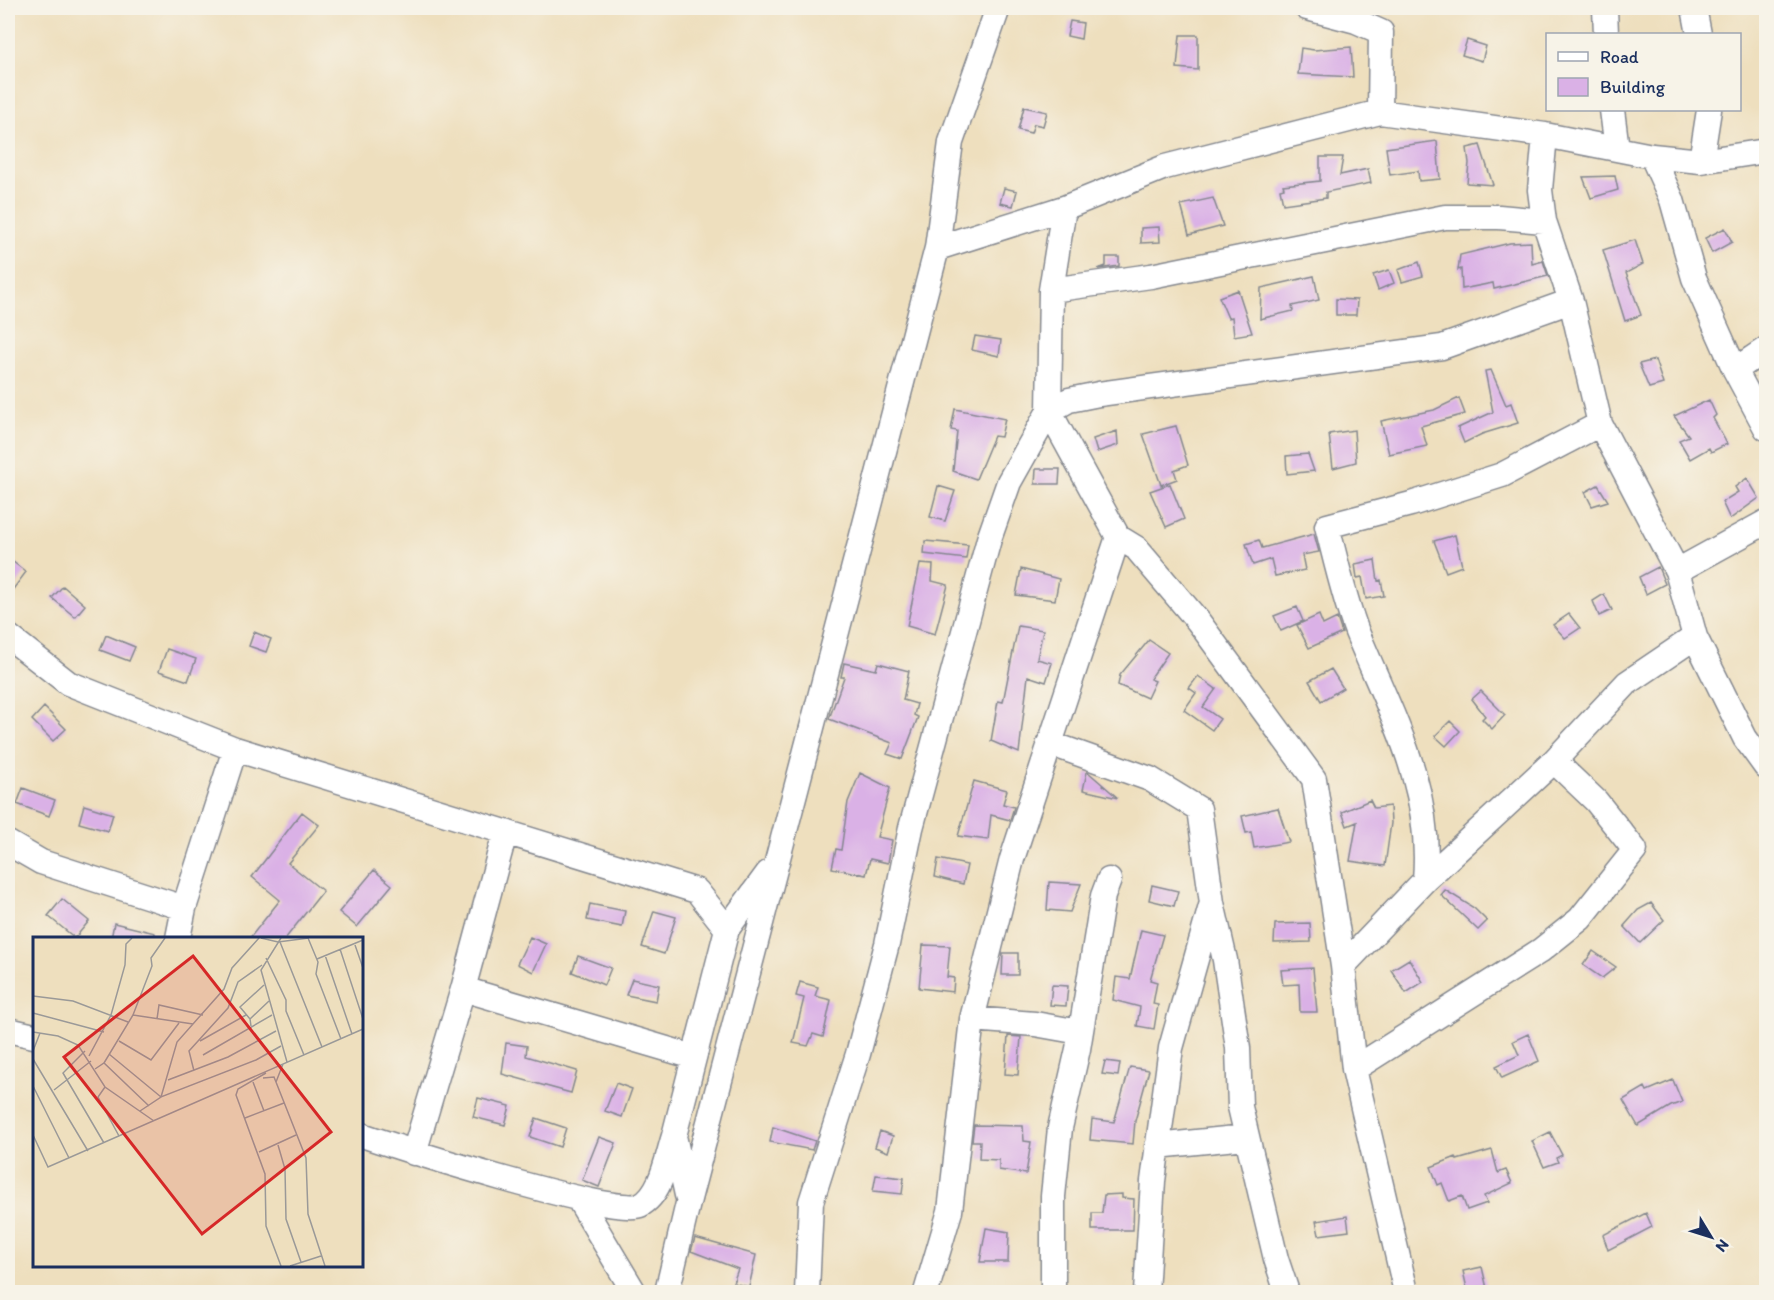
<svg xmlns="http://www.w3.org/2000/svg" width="1774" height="1300" font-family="Itim,sans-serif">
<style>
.building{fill:#dab1e6}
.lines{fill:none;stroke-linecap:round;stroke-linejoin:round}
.minor-casing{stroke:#84878e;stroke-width:27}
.minor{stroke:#fff;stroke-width:24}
.inset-road{fill:none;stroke:#9a9998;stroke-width:1.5}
.view{fill:#d62828;fill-opacity:0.15;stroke:#d62828;stroke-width:3}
.inset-edge{fill:none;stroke:#1b2f5e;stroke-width:3}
</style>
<rect width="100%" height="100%" fill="#f7f3e8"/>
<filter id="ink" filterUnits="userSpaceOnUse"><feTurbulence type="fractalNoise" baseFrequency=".0167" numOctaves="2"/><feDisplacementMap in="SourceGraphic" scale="12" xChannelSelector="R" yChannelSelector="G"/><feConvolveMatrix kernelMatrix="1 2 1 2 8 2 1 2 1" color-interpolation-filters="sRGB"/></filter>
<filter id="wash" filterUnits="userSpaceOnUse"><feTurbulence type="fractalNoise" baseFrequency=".008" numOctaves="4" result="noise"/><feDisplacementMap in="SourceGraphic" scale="24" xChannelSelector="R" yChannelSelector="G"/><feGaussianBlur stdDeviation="1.35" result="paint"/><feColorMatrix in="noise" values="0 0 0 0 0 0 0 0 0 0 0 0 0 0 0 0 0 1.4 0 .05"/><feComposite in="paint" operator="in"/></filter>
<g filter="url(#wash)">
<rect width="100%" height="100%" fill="#eedfbe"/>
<g id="blocks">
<path class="building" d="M1070 21 1083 23 1081 39 1067 36Z
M1180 35H1198V70L1177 68Z
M1467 40 1486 46 1482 61 1462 55Z
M1351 47 1353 77 1298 74 1301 48 1314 50Z
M1024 107 1047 112 1043 126 1034 124 1031 133 1018 130Z
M1437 141 1440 179 1419 181 1418 171 1390 175 1386 148Z
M1480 145 1493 185 1467 183 1469 163 1467 148Z
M1320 157H1343L1340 175 1368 169 1371 183 1326 192V198L1283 204 1280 189 1284 188 1283 185 1320 181Z
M1615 176 1618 190 1591 198 1583 177Z
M1004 188 1017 191 1013 206 1000 203Z
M1213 198 1223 226 1189 235 1181 205Z
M1159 227 1160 242 1141 243V228Z
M1725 228 1732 242 1712 253 1705 238Z
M1635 240 1643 264 1626 273 1641 315 1625 321 1603 250Z
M1531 242 1532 264 1543 261 1548 276 1494 289 1493 283 1462 289 1461 269 1458 270 1460 255 1510 243Z
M1106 257H1119V266L1098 269 1106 266Z
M1419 262 1423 276 1402 282 1398 270Z
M1389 270 1394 283 1378 290 1373 275Z
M1314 276 1319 300 1292 306 1293 311 1260 319 1261 288Z
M1238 290 1252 333 1234 336 1232 317 1228 318 1219 297Z
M1336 299 1357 300 1356 315H1336Z
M975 336 1001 340 999 356 972 350Z
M1655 360 1663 384 1649 388 1639 364Z
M1491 370 1506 405 1511 403 1518 423 1482 434 1464 443 1458 428 1493 412 1485 371Z
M1459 398 1465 414 1421 426 1427 446 1389 454 1381 421 1434 410Z
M1709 400 1716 415 1713 418 1727 444 1711 452 1709 448 1690 459 1679 440 1689 436 1674 416Z
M955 409 1005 419 1001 437 994 436 976 479 953 471 957 431 951 430Z
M1176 426 1188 465 1174 470 1177 479 1161 485 1143 434Z
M1354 430 1356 462 1333 468 1329 434Z
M1117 431 1118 445 1097 452 1093 439Z
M1308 454 1314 471 1287 474 1286 456Z
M1036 469H1060L1059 484H1035Z
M1747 478 1759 498 1730 519 1722 502 1738 492 1735 487Z
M1170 484 1184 519 1166 527 1150 491Z
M1598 485 1608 501 1592 506 1585 492Z
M938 486 955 491 945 521 930 517Z
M1314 534 1319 552 1302 555 1305 570 1275 576 1271 559 1253 565 1246 544 1259 540 1262 548Z
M1455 535 1462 566 1446 572 1434 541Z
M925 541 968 545 966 559 924 554Z
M8 558 26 572 8 596Z
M1375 560 1378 581 1381 580 1384 596 1366 599 1362 577 1357 578 1355 564Z
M920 564 933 565 932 581 948 585 935 634 907 626Z
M1658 567 1665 584 1646 594 1639 577Z
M1021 569 1059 579 1055 600 1016 595Z
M63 586 85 605 75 617 52 598Z
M1604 594 1612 610 1599 616 1593 601Z
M1297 607 1303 621 1281 631 1274 616Z
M1569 614 1580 628 1565 638 1553 625Z
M1319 615 1323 625 1337 618 1342 633 1309 648 1297 625Z
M1018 626 1043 630 1037 659 1052 663 1046 682 1028 676 1019 753 991 741 998 701 1003 702Z
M254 632 271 639 266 652 249 646Z
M106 635 135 647 129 661 100 650Z
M1149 640 1168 653 1150 679 1155 681 1147 698 1118 685 1120 675Z
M167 649 196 659 188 681 159 671Z
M844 663 876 670 878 663 909 671 903 700 917 704 914 715 918 717 902 759 887 754 892 743 829 719 844 677H841Z
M1331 669 1343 688 1321 701 1309 681Z
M1198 676 1216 689 1203 707 1220 719 1212 730 1184 710 1196 693 1189 688Z
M1481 691 1505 715 1492 729 1482 719 1485 716 1472 699Z
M44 707 66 729 53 741 32 720Z
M1450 721 1460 731 1446 746 1435 736Z
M1087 772H1088L1118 798 1083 790Z
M860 773 890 788 877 837 892 840 888 863 870 859 866 875 832 868 836 849 841 850 848 802Z
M974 781 1007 790 1003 804 1014 807 1010 820 991 815 988 840 958 836Z
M23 788 55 800 49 816 17 804Z
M1370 800 1374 808 1390 806 1391 823 1385 866 1350 861 1357 822 1347 826 1342 812Z
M84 805 113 814 108 831 79 823Z
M1278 808 1289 842 1254 848 1251 832 1246 833 1242 816Z
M302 812 319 825 288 863 323 891 285 939H249L280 900 252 877Z
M938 859 967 865 963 884 935 877Z
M374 870 392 885 357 927 339 912Z
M1049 882 1081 884 1070 912 1047 910Z
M1152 885 1178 891 1174 906 1149 900Z
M1445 890 1474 908 1487 921 1478 930 1441 895Z
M62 899 89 921 75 938 48 916Z
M1651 903 1664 920 1640 943 1624 926 1638 910Z
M590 904 625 911 622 927 587 920Z
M654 911 676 917 664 954 642 947Z
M114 923 155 933V939H111Z
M1310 923 1311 942 1274 943 1275 924Z
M1141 930 1163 935 1150 980 1157 982 1153 1004 1158 1005 1154 1029 1137 1026 1140 1007 1113 1000 1116 977 1130 979Z
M530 937 546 944 533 972 517 964Z
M923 945 950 946 947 977 954 978 953 992 919 988Z
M1593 951 1616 967 1602 978 1583 965Z
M1003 953H1018V975H1002Z
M578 956 611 968 604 985 572 972Z
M1409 959 1423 982 1406 993 1391 970Z
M1313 968 1317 1012H1300L1299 984 1283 985 1281 970Z
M632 979 659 985 656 1001 626 995Z
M800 982 818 987 815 996 831 1000 823 1037 813 1034 808 1046 793 1043 804 998 796 996Z
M1052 985 1068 986 1066 1006 1050 1005Z
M1528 1034 1539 1061 1502 1078 1496 1066 1519 1055 1513 1041Z
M1008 1036 1021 1037 1018 1075 1005 1074Z
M506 1043 527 1046 526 1056 577 1071 571 1093 502 1074Z
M1105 1061 1120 1063 1118 1076 1102 1074Z
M1130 1067 1149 1070 1135 1121 1133 1144 1090 1140 1092 1119 1114 1122Z
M1673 1080 1682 1102 1671 1106 1638 1126 1623 1100 1645 1087 1647 1091Z
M616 1083 632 1089 622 1117 605 1111Z
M478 1098 510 1106 505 1125 473 1117Z
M536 1118 566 1128 560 1147 530 1137Z
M974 1125 1023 1126 1024 1141 1031 1142 1026 1174 999 1170V1160L979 1159 980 1141H972Z
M773 1127 815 1141 812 1150 770 1142Z
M880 1131 893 1136 888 1152 875 1147Z
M1550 1132 1562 1155 1556 1158 1558 1162 1544 1167 1532 1141Z
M599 1137 616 1143 599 1187 582 1180Z
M1492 1150 1498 1173 1506 1170 1512 1183 1484 1196 1487 1203 1467 1210 1462 1196 1449 1201 1442 1183 1438 1185 1431 1167 1456 1157 1457 1160Z
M876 1175 904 1178 902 1194 873 1191Z
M1122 1194V1198L1134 1199 1133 1230H1092V1213H1102L1104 1195Z
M1646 1213 1652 1227 1608 1250 1603 1235Z
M1347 1216 1349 1231 1319 1235 1316 1221Z
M986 1228 1009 1232 1008 1262H980Z
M695 1238 756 1255 749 1287 733 1283 738 1269 691 1251Z
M1482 1267 1488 1293H1468L1463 1271Z"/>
</g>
</g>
<g filter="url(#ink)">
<use href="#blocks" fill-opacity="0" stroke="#84878e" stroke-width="1.5"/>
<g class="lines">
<g class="minor-casing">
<path id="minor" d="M1307 8 1356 21 1381 32 1380 112
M1605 8 1606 34
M1694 8 1699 34
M1612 110 1617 149
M1652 156 1672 200 1694 278 1735 370 1766 428
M1701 161 1709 110
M1064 208 1051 290 1049 411 1118 537 1136 548 1198 621 1314 779 1343 966 1354 1069 1406 1292
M1544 221 1571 301 1600 424 1677 571 1695 637 1745 738 1766 767
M937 248 1064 208 1165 167 1380 112 1545 135 1652 156 1701 161 1766 151
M1051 290 1151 276 1445 217H1499L1544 221 1540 190 1545 135
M1735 370 1766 349
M1677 571 1766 522
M8 636 68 683 235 749 697 891 727 929 674 1136 687 1195
M1049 743 1150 779 1199 809 1212 903 1225 960 1238 1048 1240 1107 1276 1259 1287 1292
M8 843 41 862 184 908
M1425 880C1433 786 1391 715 1357 632 1344 598 1336 561 1327 526L1411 504 1502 475 1600 424
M727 929 768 873
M178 938 184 908 235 749
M1343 966 1425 880 1554 761 1627 683 1695 637
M463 989 694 1057
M972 1019 1035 1024 1080 1032
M8 1030 34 1036
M1354 1069 1540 951 1580 919 1635 850 1596 801 1554 761
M362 1135C400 1148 615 1217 640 1205 662 1194 667 1157 674 1136
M1157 1146 1246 1137
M414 1153 463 989 505 833
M578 1198 634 1292
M667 1292 689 1199 937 248 951 142 998 8
M807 1292 811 1202 858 1054 887 944 911 828 989 539 1009 482 1049 411 1069 400 1099 394 1442 347 1571 301
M926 1292 950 1211 972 1019 1012 859 1118 537
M1053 1292V1196L1060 1128 1078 1049 1103 896 1109 880
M1146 1292 1153 1181 1171 1048 1211 906"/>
</g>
<use href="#minor" class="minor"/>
</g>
</g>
<g transform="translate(33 937)">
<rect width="330" height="330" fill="#eedfbe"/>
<path class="inset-road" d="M228 1 245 5 276 1M248 1 228 33 254 125M275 1 285 25 283 37 308 102M247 5 289 110M322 8 330 31M307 12 330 82M292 18 319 97M233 21 253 63V74L271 118M284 22 330 3M0 59 40 64 95 85M0 76 71 95M100 78 160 87M124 82 126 68 170 78M217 82 207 70 231 48M218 89 217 82 236 64M0 95 25 99 45 108 72 150 121 184M86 104 118 123 146 86M167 104 213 78M0 114 7 96M52 114 30 136 71 206M76 117 128 160 223 123 248 109M170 118 239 78M56 119 78 78 92 28 93 7 99 1M0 122 55 214M71 126 100 78 119 29 118 21 132 1M62 132 71 126 116 169M161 134 156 114 195 71 205 45 229 28M233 136 205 152 203 158 232 237 233 289 248 329M230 141 241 140 273 221 275 277 292 329M135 143 195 120 243 94M220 145 231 174M243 145 250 127M0 149 36 221M72 150 65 160 86 199M21 153 58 124M107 174 128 160 144 105 191 52 199 31 226 1M212 181 251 166M0 198 15 230 330 92M245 208 252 232 253 282 268 325M226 215 263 198M257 329 288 319"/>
<path class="view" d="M160 19 298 195 169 297 31 120Z"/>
<rect width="330" height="330" class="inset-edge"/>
</g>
<rect width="1774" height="1300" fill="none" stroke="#f7f3e8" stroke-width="30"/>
<rect x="1546" y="33" width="195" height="78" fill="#f7f3e8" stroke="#9fa5b1" stroke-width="1.5"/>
<rect x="1558" y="52" width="30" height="9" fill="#ffffff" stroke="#9fa5b1" stroke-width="1.5"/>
<text x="1600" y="63" font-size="18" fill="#1b2f5e">Road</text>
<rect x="1558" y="78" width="30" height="18" fill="#dab1e6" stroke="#9fa5b1" stroke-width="1.5"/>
<text x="1600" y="93" font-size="18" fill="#1b2f5e">Building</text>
<g transform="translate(1711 1237) rotate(128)" stroke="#f7f3e8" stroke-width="4.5" paint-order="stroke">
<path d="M0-4.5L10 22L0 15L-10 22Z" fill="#1b2f5e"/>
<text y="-9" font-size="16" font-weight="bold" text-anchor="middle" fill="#1b2f5e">N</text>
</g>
</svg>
